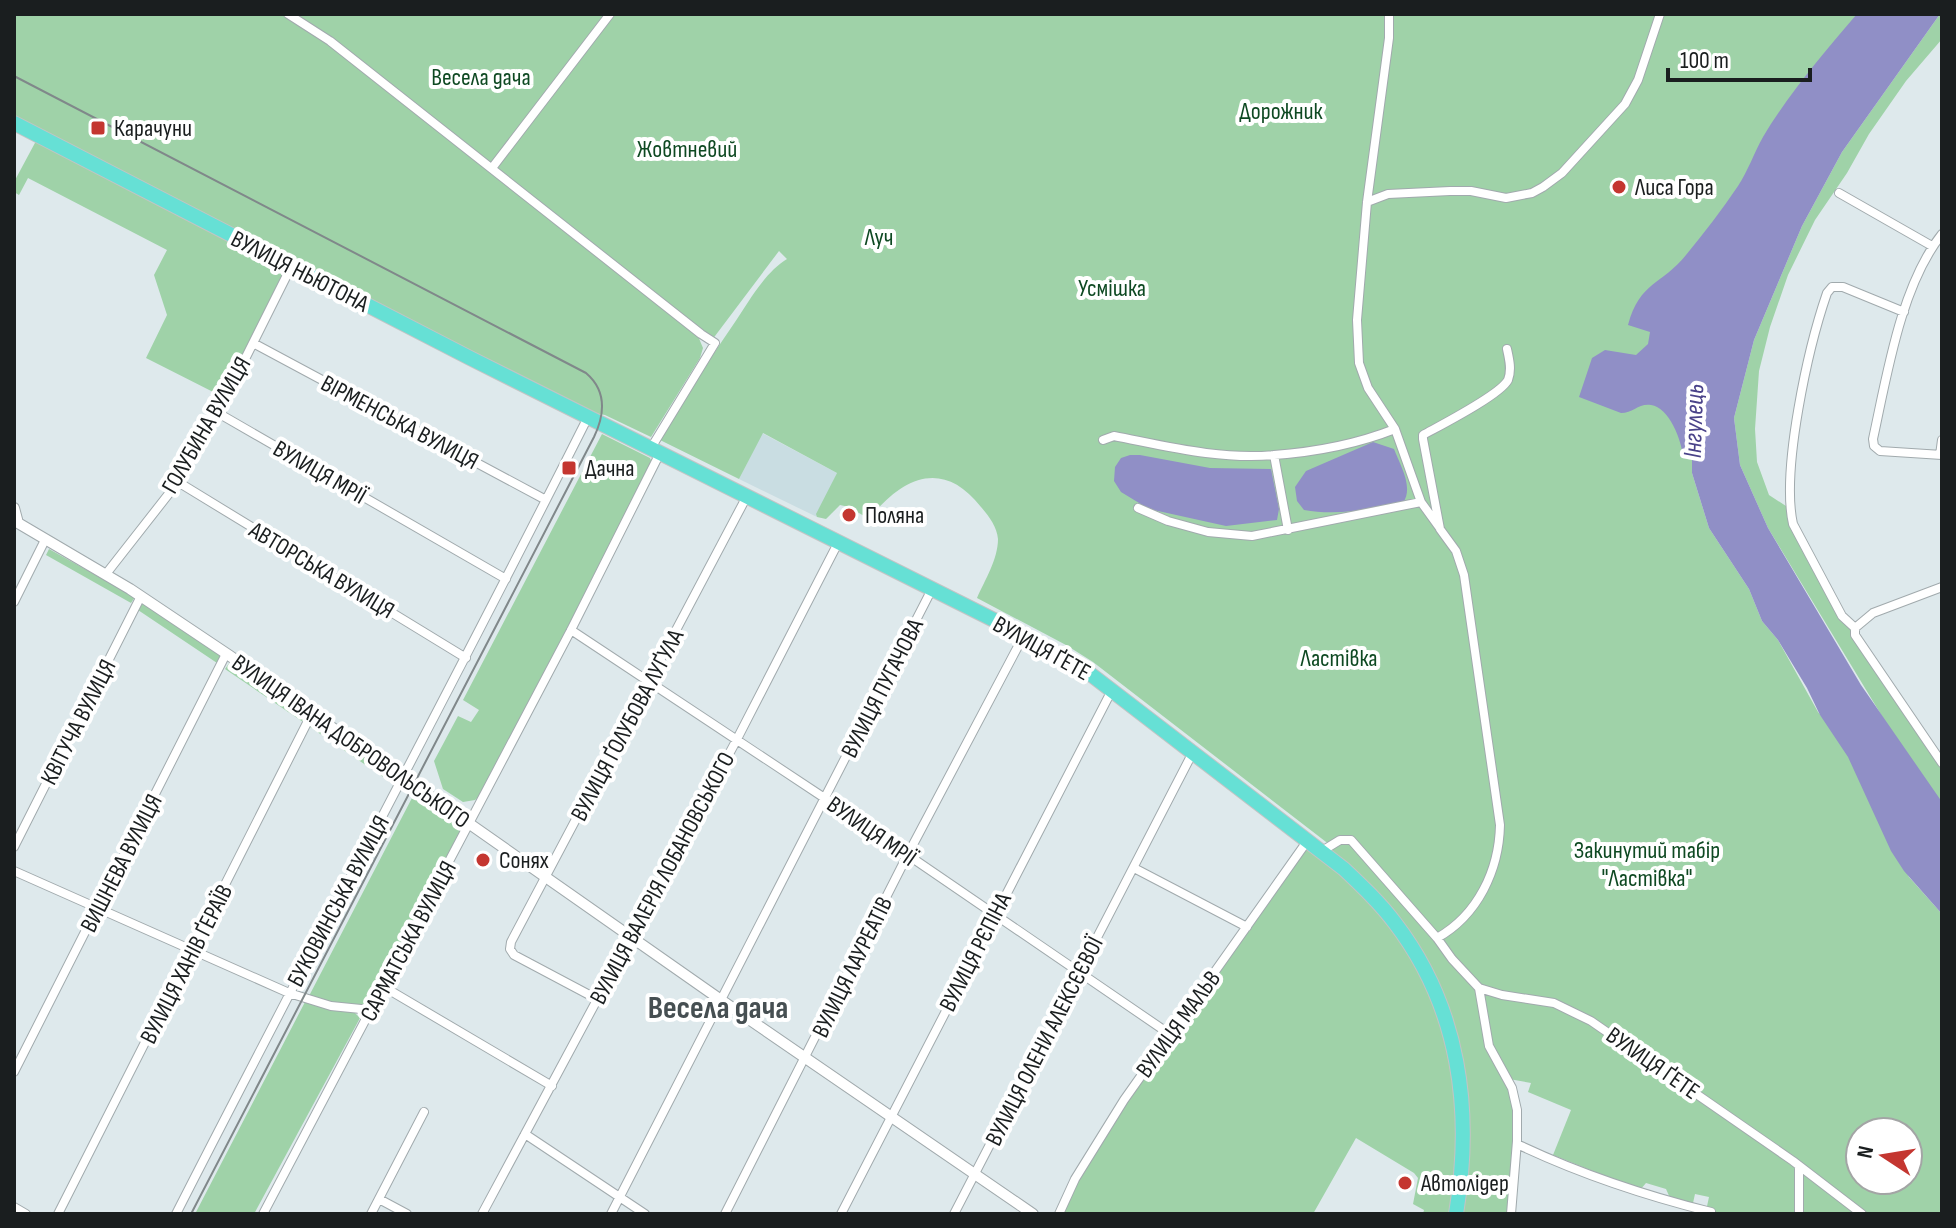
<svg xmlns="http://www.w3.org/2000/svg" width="1956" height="1228" font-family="'Sofia Sans Condensed',sans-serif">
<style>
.built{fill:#c9dde2}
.green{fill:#9fd2a8;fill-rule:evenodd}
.water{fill:#908fc6}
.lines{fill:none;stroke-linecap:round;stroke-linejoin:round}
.minor-casing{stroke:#a1aaad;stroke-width:10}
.tertiary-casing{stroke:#a1aaad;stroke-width:12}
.primary-casing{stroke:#c3c4c5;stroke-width:16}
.minor{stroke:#fff;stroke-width:8}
.tertiary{stroke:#fff;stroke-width:10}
.primary{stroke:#66e0d5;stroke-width:14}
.tram{stroke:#80888a;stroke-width:2}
.poi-dot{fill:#c43630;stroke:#fff;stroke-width:3}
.labels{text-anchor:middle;stroke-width:8;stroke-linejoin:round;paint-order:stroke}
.park-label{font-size:24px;fill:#0e4922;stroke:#fff}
.poi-label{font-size:24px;fill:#1a1e1f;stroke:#fff;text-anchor:start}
.street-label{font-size:24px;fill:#1a1e1f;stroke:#fff}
.water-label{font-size:26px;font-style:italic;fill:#4a4389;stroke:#fff}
.district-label{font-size:32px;font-weight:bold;fill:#464f52;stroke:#fff}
</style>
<rect width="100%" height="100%" fill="#dee9ec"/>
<path class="built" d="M762 433 837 473 817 517 739 479Z"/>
<path class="green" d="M14 14H1884L1692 459V473L1709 528 1749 589 1762 621 1778 640 1818 712 1848 749 1909 877 1942 914V1214H1725L1706 1211 1709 1197 1695 1194 1693 1203 1670 1198 1666 1189 1646 1183 1640 1190 1553 1155 1571 1110 1528 1092 1531 1083 1509 1079 1515 1099 1511 1214H1423L1424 1210 1413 1204 1418 1178 1414 1173 1356 1138 1313 1214H1059L1095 1144 1308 840 1322 851 1330 845 1093 662 1066 645 977 598C985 580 998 559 998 539 997 527 989 516 981 507 943 458 902 477 869 519L849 507 840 505 826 519 817 517 816 514 837 473 763 433 739 479 660 440C682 400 707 363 733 325 748 303 764 273 787 259L779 251 712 340 698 336 703 348 700 358 651 437 605 415 588 412 14 117ZM1860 1132H1908V1180H1860Z
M1940 14 1942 39 1906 81 1869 134 1847 173 1815 220 1788 275 1770 327 1759 371 1755 429 1757 462 1769 495 1789 508 1842 616 1942 763V834L1891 731 1768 528 1740 465 1734 418 1754 340 1802 226 1842 152Z
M36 141 289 271 225 398 146 358 167 315 154 275 167 250 28 178 19 195 14 192V182Z
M602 434 650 458 653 465 480 796 475 800 463 802 443 789 434 761 458 716 471 722 479 710 463 700Z
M49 549 135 597 131 603 46 555Z
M143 603 222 656 217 663 138 610Z
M230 662 307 716 303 722 225 669Z
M314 722 396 779 392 783 310 727Z
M413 796 460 824 462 831 372 998C356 1015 328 1002 309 996Z
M305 1002 355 1013 360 1018 254 1214H195Z"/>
<path class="water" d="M1857 14H1940L1842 152 1802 226 1754 340 1734 418 1740 465 1768 528 1861 685 1942 802V914L1904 871 1891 851 1848 757 1820 715 1807 688 1778 640 1762 621 1749 589 1709 528 1692 473V459L1683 457C1682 441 1669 407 1651 405 1639 403 1633 413 1621 413L1579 397 1592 358 1605 350 1636 355 1648 344 1650 332 1628 325C1640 281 1662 285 1686 255 1704 233 1722 210 1738 186 1748 171 1754 153 1763 137 1787 96 1826 50 1857 14Z
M1373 442 1394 449C1400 465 1414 487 1403 503 1370 509 1337 516 1304 510L1297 501 1295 487 1306 471Z
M1130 455H1140L1210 468 1271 469 1279 509 1277 520 1226 526 1149 509 1121 492 1114 481 1115 467 1121 458Z"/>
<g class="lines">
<g class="minor-casing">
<path id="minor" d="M288 14 330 41 701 334 715 343 651 448
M1389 14V38L1367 202 1357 320 1359 363 1368 388 1395 429 1421 502 1439 527
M492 168 610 14
M1839 193 1932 246
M1367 202 1388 194 1450 191H1471L1506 198 1532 193 1543 187 1562 173 1625 104 1638 80 1660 14
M1942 234C1901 285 1887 375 1873 439L1874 446 1880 451 1942 455
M1904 312 1843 287H1832L1827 293C1808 348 1781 470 1793 524L1842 616 1855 628 1873 613 1942 587
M253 343 546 500
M218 413 506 579
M1103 440 1114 436C1166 446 1220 460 1274 455
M1940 455 1942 440
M178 482 466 658
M1138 508 1168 521 1208 532 1252 536 1421 502
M1288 530 1274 455C1315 452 1357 444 1395 429
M106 574 178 482 218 413 291 267
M14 602 45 540
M1855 628V635L1942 763
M571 630 826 799 1171 1035
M14 847 141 596
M1322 851 1340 840H1351L1437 938 1452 959 1479 988 1502 995 1554 1003 1591 1021 1793 1161 1862 1214
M1134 868 1247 927
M14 871 289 993 331 1006 371 1010
M1437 938C1478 915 1499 870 1500 825L1464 575 1456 551 1440 529 1423 439V435C1441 425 1500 395 1508 380 1512 370 1509 358 1507 349
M384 987 552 1086
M1479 988 1489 1046 1512 1088 1517 1110V1141L1511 1214
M597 999 514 955 510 949 511 942 747 496
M14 1072 226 654
M525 1134 645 1214
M1517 1144C1580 1174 1643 1195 1711 1212
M1799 1167V1214
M379 1199 407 1214
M14 1207 26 1214
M58 1214 312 713
M176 1214C312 947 454 684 588 417
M263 1214 571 630 660 453
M371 1214 424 1112
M482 1214 736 741 839 541
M611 1214 932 589
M725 1214 907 856 1024 635
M841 1214 1112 690
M954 1214 1192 754
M1059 1214 1075 1179 1124 1100 1308 840"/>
</g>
<g class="tertiary-casing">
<path id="tertiary" d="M14 508 18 523
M18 523 130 589 230 656 721 1000 1033 1214"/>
</g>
<g class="primary-casing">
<path id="primary" d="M14 123 470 358 1024 635 1089 673 1344 869C1362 886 1380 903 1395 923 1460 1008 1473 1111 1456 1214"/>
</g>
<use href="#minor" class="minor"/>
<use href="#tertiary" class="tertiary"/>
<use href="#primary" class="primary"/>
<path class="tram" d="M14 76 586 373C607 391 605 414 594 437L191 1214"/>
</g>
<g class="poi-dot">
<rect x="90" y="120" width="16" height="16" rx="4"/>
<circle cx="1619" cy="187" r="8"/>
<rect x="561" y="460" width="16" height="16" rx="4"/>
<circle cx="849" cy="515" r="8"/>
<circle cx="483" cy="860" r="8"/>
<circle cx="1405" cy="1183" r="8"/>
</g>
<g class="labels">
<g class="park-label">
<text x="481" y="85">Весела дача</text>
<text x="1281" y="119">Дорожник</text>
<text x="687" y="157">Жовтневий</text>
<text x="879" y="245">Луч</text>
<text x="1112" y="296">Усмішка</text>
<text x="1339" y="666">Ластівка</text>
<text x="1647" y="858">Закинутий табір<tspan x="1647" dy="28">"Ластівка"</tspan></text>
</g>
<g class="poi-label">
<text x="114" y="136">Карачуни</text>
<text x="1635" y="195">Лиса Гора</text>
<text x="585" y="476">Дачна</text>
<text x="865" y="523">Поляна</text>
<text x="499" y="868">Сонях</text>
<text x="1421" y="1191">Автолідер</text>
</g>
<g class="street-label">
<text transform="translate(300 271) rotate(27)" y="8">ВУЛИЦЯ НЬЮТОНА</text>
<text transform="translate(400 422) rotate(28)" y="8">ВІРМЕНСЬКА ВУЛИЦЯ</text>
<text transform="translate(206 425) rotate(-60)" y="8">ГОЛУБИНА ВУЛИЦЯ</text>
<text transform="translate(320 472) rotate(30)" y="8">ВУЛИЦЯ МРІЇ</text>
<text transform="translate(322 570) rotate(31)" y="8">АВТОРСЬКА ВУЛИЦЯ</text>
<text transform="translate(1042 648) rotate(29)" y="8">ВУЛИЦЯ ҐЕТЕ</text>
<text transform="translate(882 688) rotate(-63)" y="8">ВУЛИЦЯ ПУГАЧОВА</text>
<text transform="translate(78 722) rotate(-63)" y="8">КВІТУЧА ВУЛИЦЯ</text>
<text transform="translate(627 725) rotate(-62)" y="8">ВУЛИЦЯ ҐОЛУБОВА ЛУҐУЛА</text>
<text transform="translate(351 741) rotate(35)" y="8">ВУЛИЦЯ ІВАНА ДОБРОВОЛЬСЬКОГО</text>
<text transform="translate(872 831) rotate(35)" y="8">ВУЛИЦЯ МРІЇ</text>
<text transform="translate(121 863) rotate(-63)" y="8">ВИШНЕВА ВУЛИЦЯ</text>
<text transform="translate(662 878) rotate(-62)" y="8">ВУЛИЦЯ ВАЛЕРІЯ ЛОБАНОВСЬКОГО</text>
<text transform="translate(338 901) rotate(-62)" y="8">БУКОВИНСЬКА ВУЛИЦЯ</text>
<text transform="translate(408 941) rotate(-62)" y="8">САРМАТСЬКА ВУЛИЦЯ</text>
<text transform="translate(975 952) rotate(-63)" y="8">ВУЛИЦЯ РЄПІНА</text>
<text transform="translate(186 964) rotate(-63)" y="8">ВУЛИЦЯ ХАНІВ ҐЕРАЇВ</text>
<text transform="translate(852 967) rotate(-64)" y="8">ВУЛИЦЯ ЛАУРЕАТІВ</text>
<text transform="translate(1178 1024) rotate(-54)" y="8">ВУЛИЦЯ МАЛЬВ</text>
<text transform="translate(1044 1041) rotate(-63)" y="8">ВУЛИЦЯ ОЛЕНИ АЛЕКСЄЄВОЇ</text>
<text transform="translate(1653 1063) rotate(35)" y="8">ВУЛИЦЯ ҐЕТЕ</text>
</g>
<g class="water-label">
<text transform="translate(1693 421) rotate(-88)" y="9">Інгулець</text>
</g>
<g class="district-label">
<text x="718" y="1018">Весела дача</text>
</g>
</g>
<rect width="1956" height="1228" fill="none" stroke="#1a1e1f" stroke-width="32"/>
<g transform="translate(1884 1156) rotate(282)"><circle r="38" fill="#ffffff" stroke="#a3a5a5" stroke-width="2"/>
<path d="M0-6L14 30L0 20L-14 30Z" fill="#c43630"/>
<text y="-12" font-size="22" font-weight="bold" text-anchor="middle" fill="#1a1e1f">N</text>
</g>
<path d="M1668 68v12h142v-12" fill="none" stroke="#1a1e1f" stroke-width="4"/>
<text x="1680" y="68" font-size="24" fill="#1a1e1f" stroke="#ffffff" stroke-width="6" paint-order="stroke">100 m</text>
</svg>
